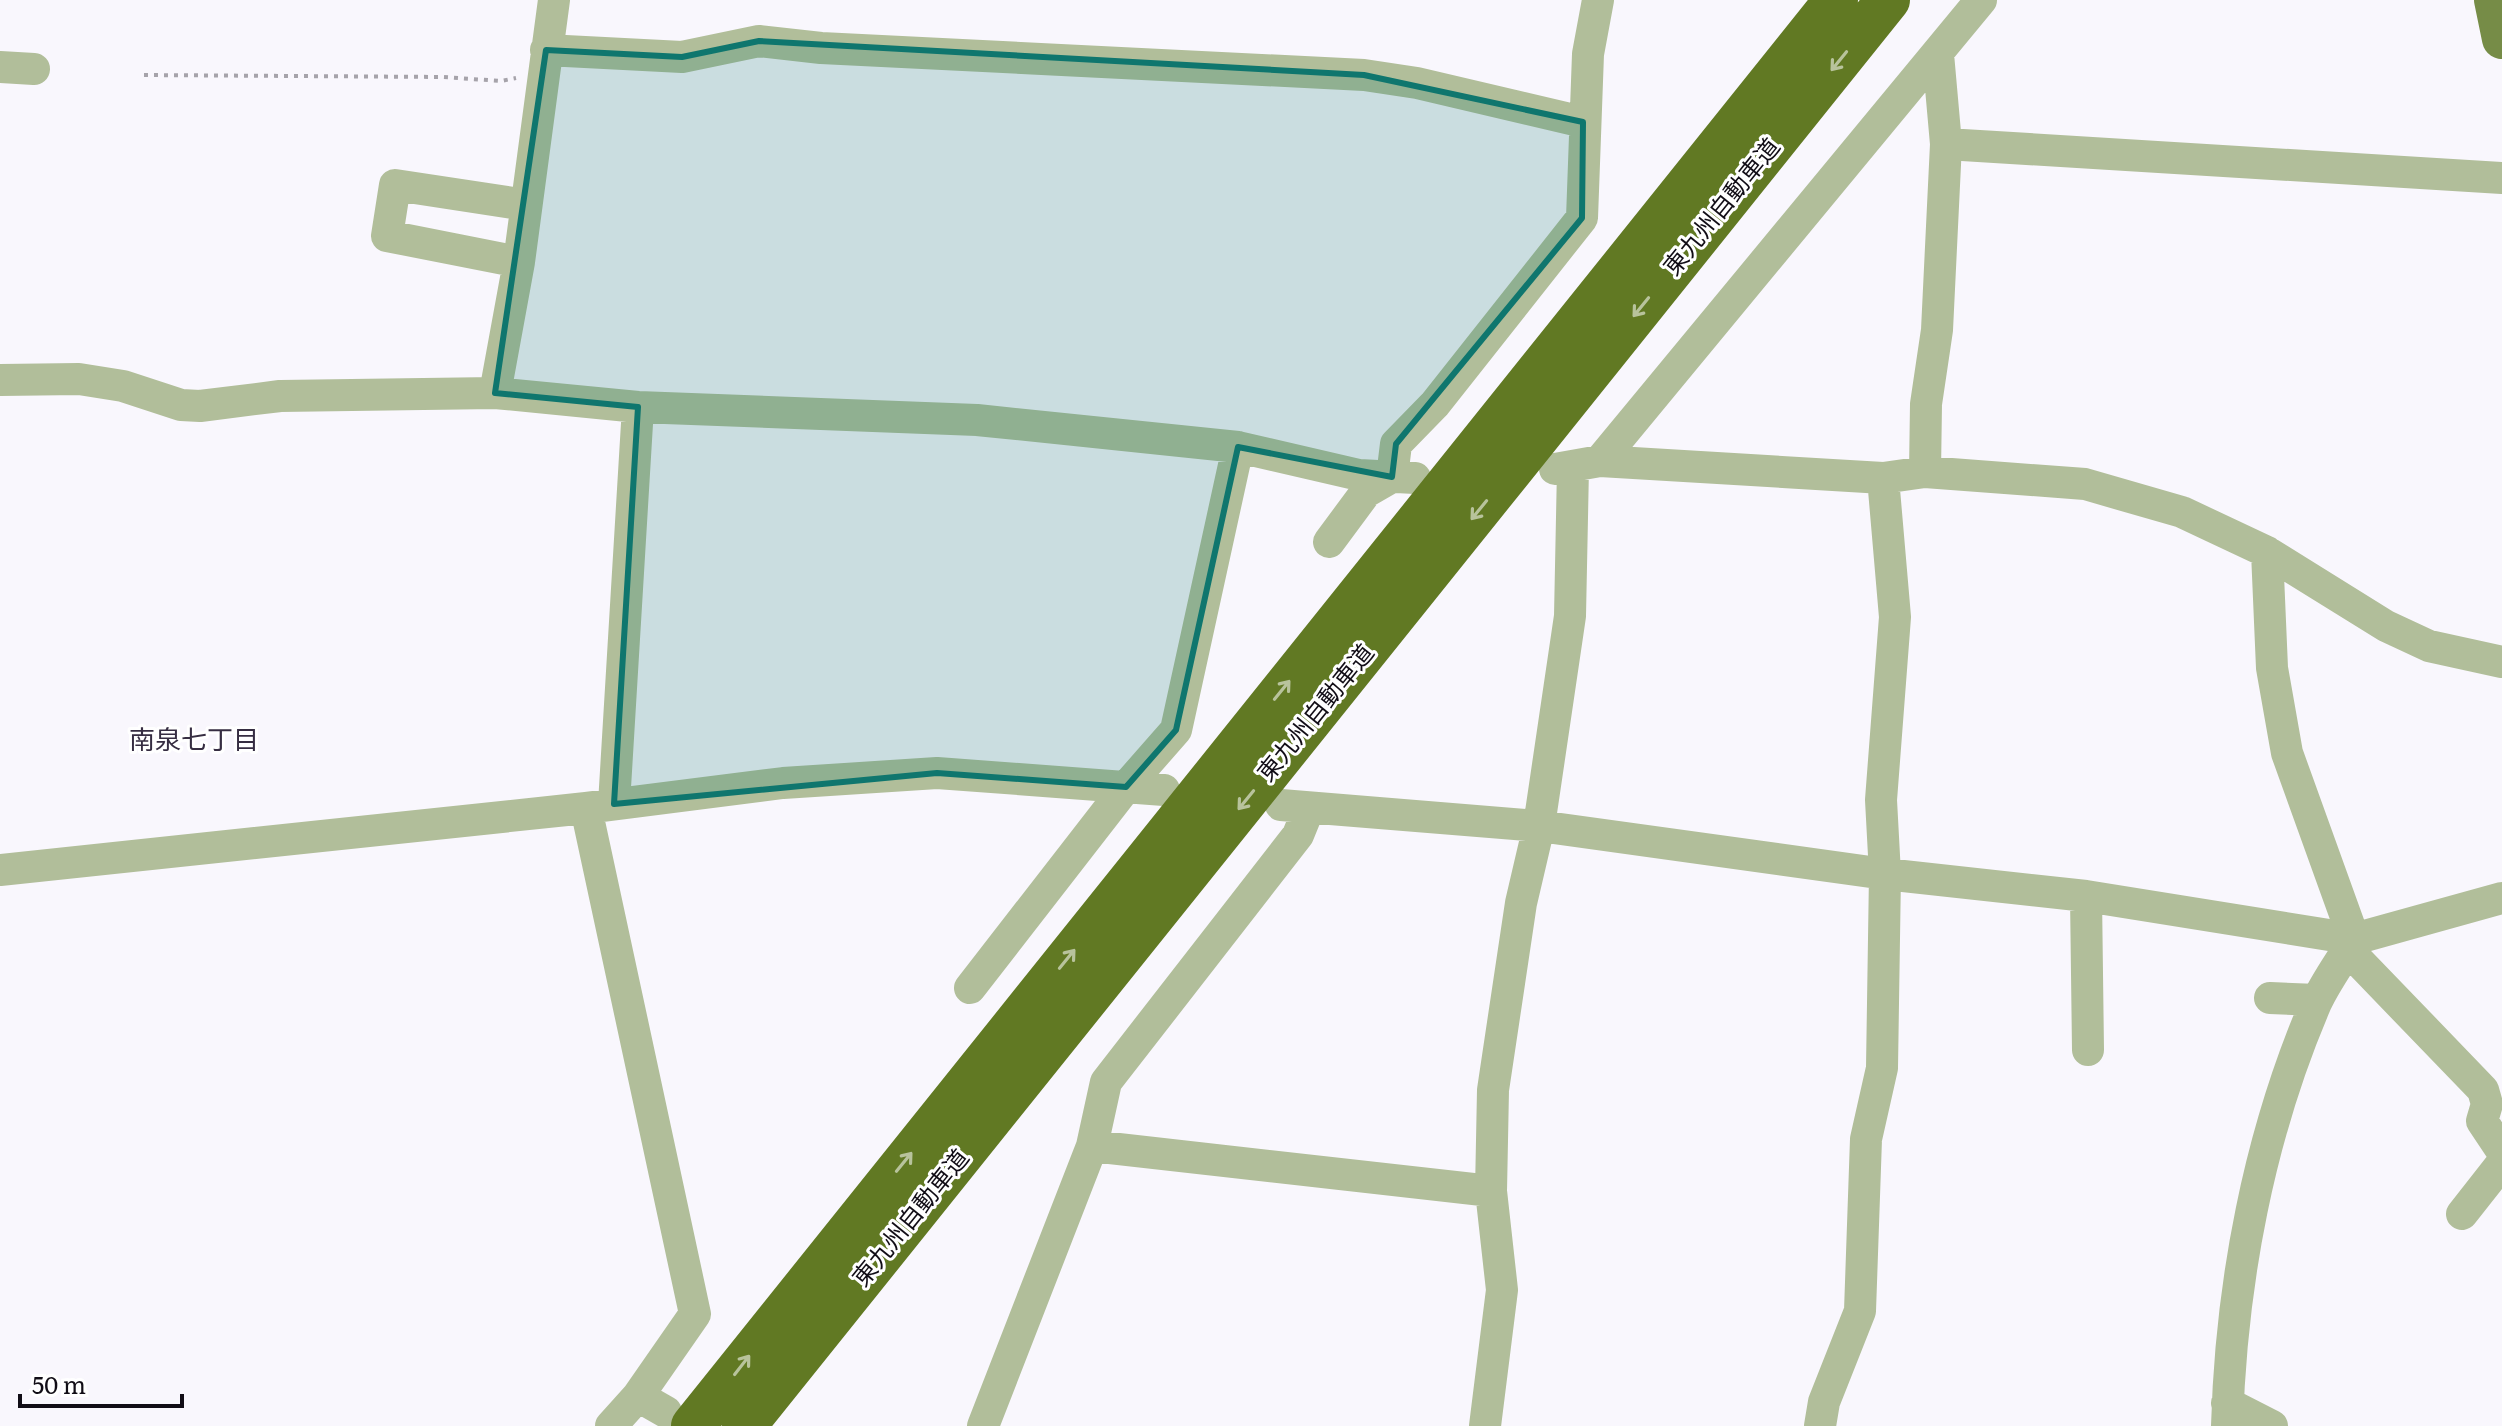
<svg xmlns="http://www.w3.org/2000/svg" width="2502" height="1426" font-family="Literata,'Noto Sans JP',serif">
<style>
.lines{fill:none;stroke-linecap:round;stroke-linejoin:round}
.path{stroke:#a6a3aa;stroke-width:4;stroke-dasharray:4 6;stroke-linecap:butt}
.minor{stroke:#b1be9a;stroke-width:32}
.major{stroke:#768c47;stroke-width:40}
.highway{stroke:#617923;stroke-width:44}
.oneway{stroke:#b8c39c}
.marked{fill:#0f766e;fill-opacity:0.2;stroke:#0f766e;stroke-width:6;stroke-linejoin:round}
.labels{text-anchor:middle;stroke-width:6;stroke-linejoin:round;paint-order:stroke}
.street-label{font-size:24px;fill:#110d16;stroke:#fff}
.neighbourhood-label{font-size:26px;fill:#362d42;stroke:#fff}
</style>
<rect width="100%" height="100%" fill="#f9f7fd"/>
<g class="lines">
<path class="path" d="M144 75 443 77 501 81 516 78"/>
<path class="minor" d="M546 50 682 57 759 41 821 48 1364 75 1417 83 1583 122
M0 67 34 69
M1946 144 2502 178
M519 262 387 236 395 185 526 205
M0 380 79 379 123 386 181 405 200 406 280 396 495 393 638 407 977 420 1238 447 1359 475 1415 478
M495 393 519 262 554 0
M1600 461 1981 0
M1555 469 1600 461 1883 478 1925 472 2085 484 2182 512 2267 552 2386 626 2429 646 2502 662
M1925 472 1926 404 1937 330 1946 144 1938 54
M1329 542 1366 492 1392 477 1396 444 1435 404 1582 218 1588 54 1598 0
M614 804 638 407
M1281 805 1539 826 1885 874 2086 896 2354 939 2502 898
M586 808 695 1314 638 1396 611 1426
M0 870 586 808 783 783 937 773 1164 790
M2086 896 2088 1050
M2348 950 2483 1090 2487 1104 2482 1121 2502 1151
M970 988 1126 787 1176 730 1238 447
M2270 998 2317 1000
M1092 1146 1491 1191
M2462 1214 2502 1163
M638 1396 666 1412
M2227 1403 2272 1426
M983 1426 1092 1146 1106 1082 1298 835 1309 808
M1485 1426 1502 1290 1491 1191 1493 1090 1521 903 1539 826 1570 616 1573 468
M1820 1426 1824 1402 1860 1311 1866 1139 1882 1068 1885 874 1881 800 1895 617 1883 478
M2227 1426C2231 1283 2259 1135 2316 1003 2326 981 2342 960 2354 939L2287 753 2272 668 2267 552"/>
<path class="major" d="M2494 0 2502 39"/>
<path class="highway" d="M693 1426 1836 0
M744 1426 1888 0"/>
</g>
<defs><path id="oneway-shaft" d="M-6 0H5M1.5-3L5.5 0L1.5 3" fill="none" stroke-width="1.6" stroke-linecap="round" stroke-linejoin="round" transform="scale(2)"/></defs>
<g class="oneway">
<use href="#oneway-shaft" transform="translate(1839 61) rotate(129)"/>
<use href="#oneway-shaft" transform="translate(1641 307) rotate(129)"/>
<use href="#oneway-shaft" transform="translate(1479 510) rotate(129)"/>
<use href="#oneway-shaft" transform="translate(1282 690) rotate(-51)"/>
<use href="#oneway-shaft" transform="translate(1246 800) rotate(129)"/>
<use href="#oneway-shaft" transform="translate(1067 959) rotate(-51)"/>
<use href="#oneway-shaft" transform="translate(904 1162) rotate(-51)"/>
<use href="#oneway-shaft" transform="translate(742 1365) rotate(-52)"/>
</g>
<path class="marked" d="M759 41 1364 75 1583 122 1582 218 1396 444 1392 477 1238 447 1176 730 1126 787 937 773 614 804 638 407 495 393 546 50 682 57Z"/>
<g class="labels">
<g class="street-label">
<text transform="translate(1722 207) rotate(-51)" y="8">東九州自動車道</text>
<text transform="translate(1316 713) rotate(-51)" y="8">東九州自動車道</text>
<text transform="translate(911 1218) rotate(-51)" y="8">東九州自動車道</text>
</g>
<g class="neighbourhood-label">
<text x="194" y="749">南泉七丁目</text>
</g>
</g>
<path d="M20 1394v12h162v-12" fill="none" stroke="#110d16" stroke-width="4"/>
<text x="32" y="1394" font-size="24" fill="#110d16" stroke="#ffffff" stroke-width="6" paint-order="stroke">50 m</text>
</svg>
